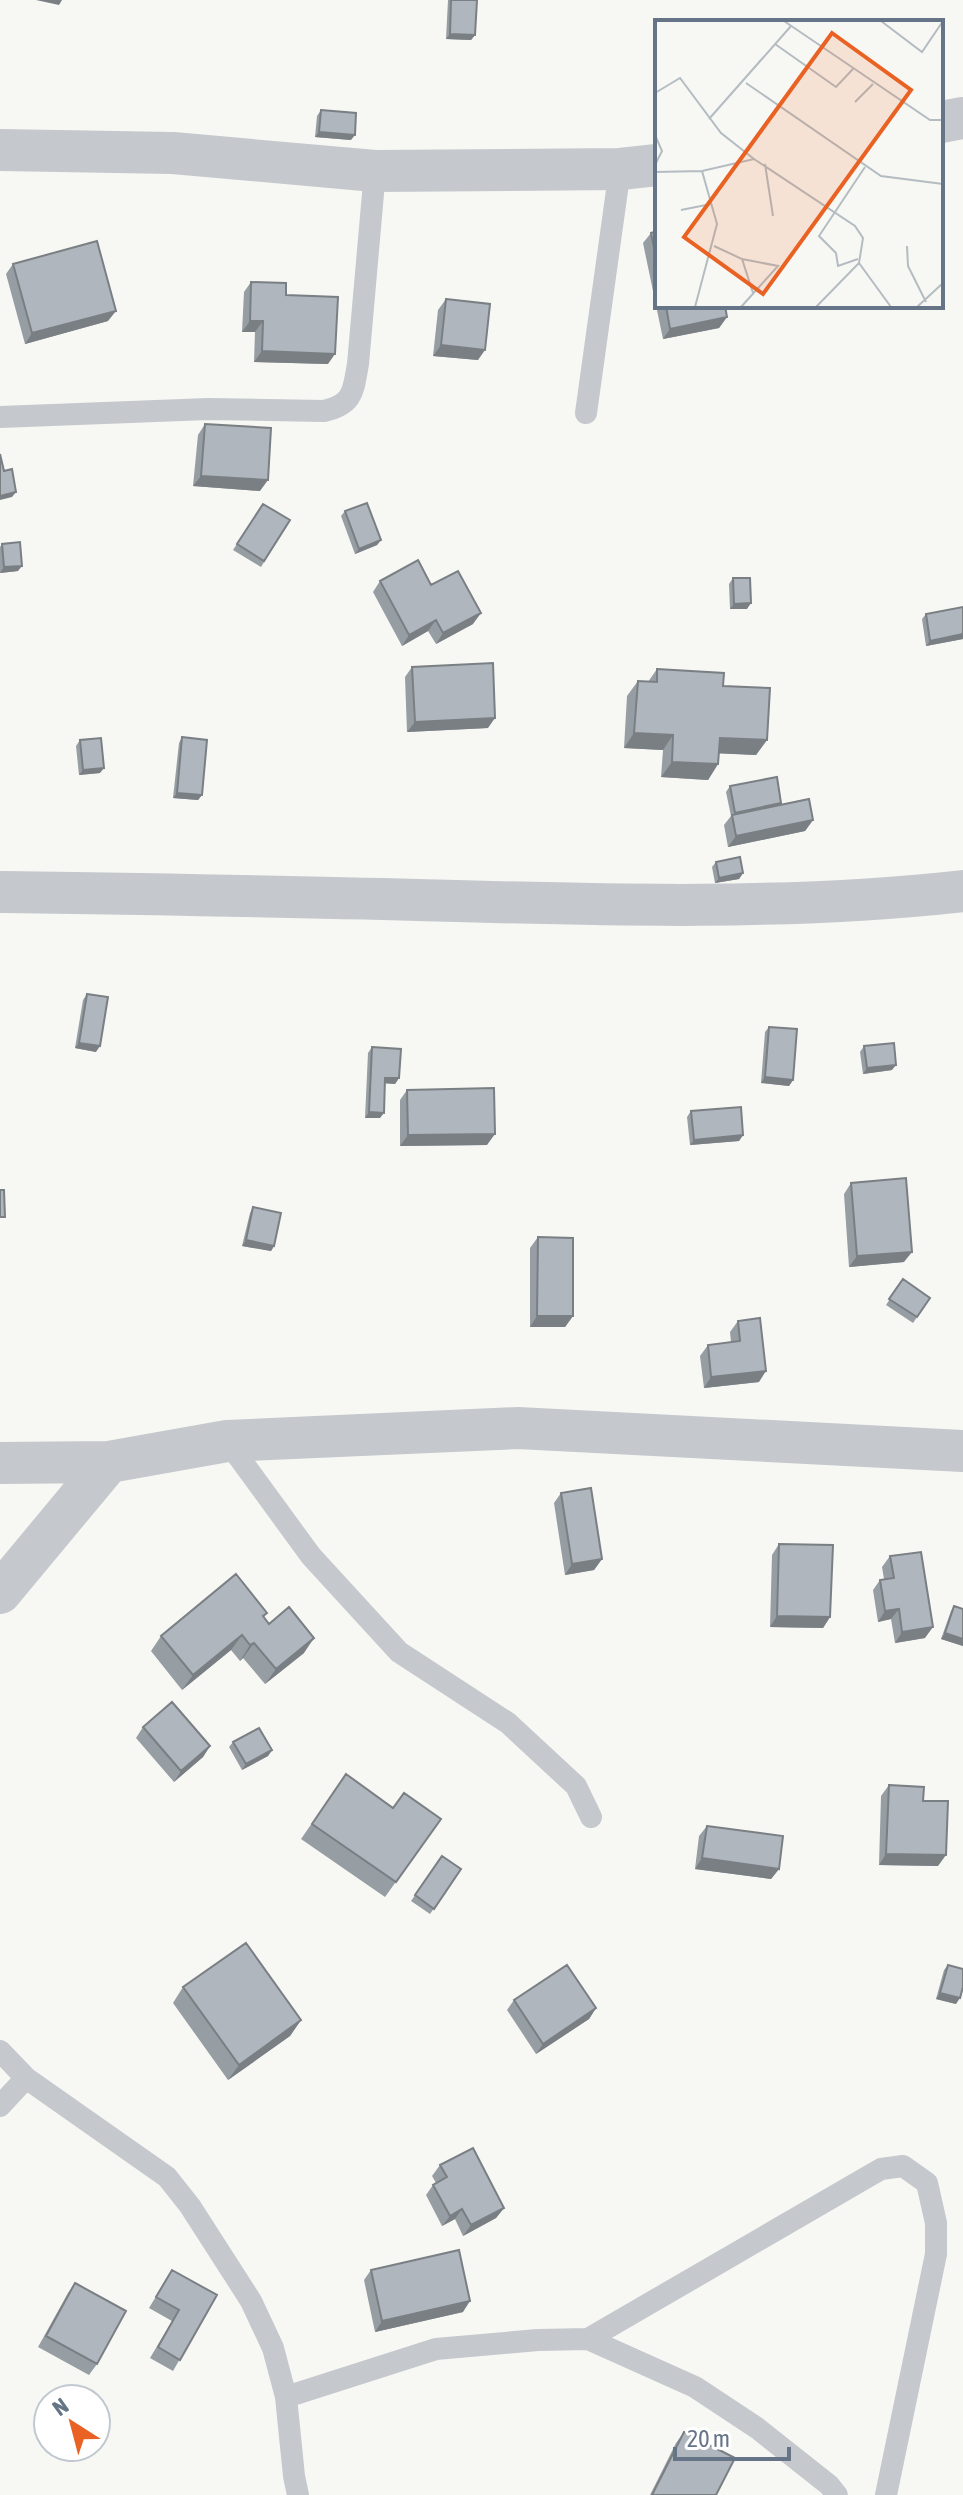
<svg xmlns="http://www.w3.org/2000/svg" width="963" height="2495" font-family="'Asap Condensed',sans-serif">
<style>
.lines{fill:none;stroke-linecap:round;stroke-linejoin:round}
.service{stroke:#c5c8cc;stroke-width:22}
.minor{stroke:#c5c8cc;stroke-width:42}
.wall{fill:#969da3}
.shaded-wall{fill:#7a7f84}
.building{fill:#afb6bd;stroke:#7a7f84;stroke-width:2}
.inset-road{fill:none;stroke:#b4bcc2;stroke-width:2}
.view{fill:#e96223;fill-opacity:0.15;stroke:#e96223;stroke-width:4}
.inset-edge{fill:none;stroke:#657587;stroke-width:4}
</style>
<rect width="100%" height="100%" fill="#f7f8f4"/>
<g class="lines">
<path class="service" d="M586 413 620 169
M0 417 208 409 324 411C354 404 353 391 358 364L375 171
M227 1441 311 1556 399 1652 508 1723 576 1786 591 1817
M0 2051 26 2078 167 2177 190 2206 251 2301 273 2348 286 2397 294 2476 298 2495
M0 2106 26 2078
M588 2339 881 2169 903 2166 927 2183 936 2223V2254L886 2495
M286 2397 436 2349 538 2340 588 2339 695 2387 757 2428 829 2485 837 2495"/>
<path class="minor" d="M941 122 963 118
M0 150 173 153 375 171 620 169 657 165
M0 892C139 894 279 896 418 900 599 905 782 911 963 891
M0 1463 109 1462
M0 1593 109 1462 227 1441 518 1428 963 1451"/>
</g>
<path class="wall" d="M448 0H477L475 35 471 40 446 39Z
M321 110 351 140 315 137 317 116Z
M657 231V306H725L727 317 719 328 663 339 643 243 651 233Z
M13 264 108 321 25 344 6 274Z
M251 282 286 295 328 364 254 362 255 332H242L244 292Z
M446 299 478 360 433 356 438 310Z
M205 424 260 491 193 486 198 435Z
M263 504 290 520 261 567 233 550Z
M345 511 381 540 377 545 355 554 341 516Z
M2 544 18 571 0 573V547Z
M733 578 747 609H730L729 584Z
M380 581 431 585 473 624 436 644 428 631 402 646 373 592Z
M926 614 963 639 926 646 922 619Z
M412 667 488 728 407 732 405 677Z
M657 669 723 686 767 740 756 755 719 753 718 764 708 780 661 777 663 750 624 748 627 696 638 681 648 682Z
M182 737 202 795 198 800 173 798 179 743Z
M80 740 100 773 79 775 76 746Z
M730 786 781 803 780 805 813 820 805 831 728 847 724 825 731 816 726 792Z
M716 862 743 873 739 879 715 883 712 867Z
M87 994 96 1052 75 1048 83 1000Z
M769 1027 793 1080 789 1086 761 1083 765 1032Z
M864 1046 892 1070 863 1074 860 1052Z
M372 1047 399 1078 395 1084 385 1083 380 1118H365L368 1053Z
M407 1090 487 1145 400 1146V1100Z
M691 1111 743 1135 739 1141 690 1145 687 1117Z
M851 1183 904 1262 849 1267 844 1194Z
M253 1207 274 1246 271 1251 242 1246 250 1213Z
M538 1237 573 1316 565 1327H530V1248Z
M903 1279 930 1298 913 1323 886 1305Z
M738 1321 759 1382 704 1388 700 1356 708 1345 731 1342 730 1332Z
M561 1493 602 1559 594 1570 565 1575 554 1503Z
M779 1544 830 1617 823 1628 770 1627 772 1555Z
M890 1556 925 1638 895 1643 891 1619 878 1622 873 1590 880 1580 884 1579 882 1567Z
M954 1606 963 1609V1646L941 1639 951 1611Z
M267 1613 264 1617 269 1624 304 1653 265 1684 243 1658 240 1661 231 1650 182 1690 151 1651 161 1636Z
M143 1727 210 1746 203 1757 174 1782 136 1738Z
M233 1742 272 1750 268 1756 242 1770 229 1747Z
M346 1774 393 1808 441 1819 385 1897 301 1839Z
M889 1785 923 1801 938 1866 879 1865 881 1796Z
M707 1826 779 1869 771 1879 695 1869 699 1836Z
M442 1856 461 1869 430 1914 411 1901Z
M948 1965 956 2004 936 1999 944 1970Z
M183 1987 301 2020 290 2036 228 2080 173 2003Z
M514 2000 596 2008 589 2019 536 2054 507 2010Z
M440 2165 504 2208 496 2218 463 2236 455 2219 442 2226 426 2195 433 2185 436 2183 432 2176Z
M172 2270 217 2295 173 2371 150 2358 172 2321 149 2308Z
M371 2270 463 2312 375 2332 364 2280Z
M75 2283 97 2364 89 2375 38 2347 68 2293Z
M684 2432 716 2495H650L676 2443Z"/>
<path class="shaded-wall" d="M36 0H62L59 5Z
M450 34 475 35 471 40 446 39Z
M319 132 355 135 351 140 315 137Z
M116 311 108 321 25 344 32 333Z
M727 317 719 328 663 339 670 329Z
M250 321H263L255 332H242Z
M441 345 485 350 478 360 433 356Z
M262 351 335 354 328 364 254 362Z
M201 476 268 480 260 491 193 486Z
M16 492 12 497 0 500V496Z
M381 540 377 545 355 554 359 549Z
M22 566 18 571 0 573 4 567Z
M751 603 747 609H730L734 604Z
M481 613 473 624 436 644 443 633Z
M436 620 428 631 402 646 409 635Z
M963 634V639L926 646 930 641Z
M495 718 488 728 407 732 415 722Z
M634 733 673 735 663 750 624 748Z
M720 738 767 740 756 755 709 753Z
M672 762 718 764 708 780 661 777Z
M104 768 100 773 79 775 83 770Z
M177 793 202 795 198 800 173 798Z
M813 820 805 831 728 847 736 836Z
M743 873 739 879 715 883 719 878Z
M79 1043 100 1046 96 1052 75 1048Z
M896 1065 892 1070 863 1074 867 1068Z
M765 1077 793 1080 789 1086 761 1083Z
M385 1078H399L395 1084 381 1083Z
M369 1112 384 1113 380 1118H365Z
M495 1134 487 1145 400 1146 408 1135Z
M743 1135 739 1141 690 1145 694 1140Z
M246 1240 274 1246 271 1251 242 1246Z
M912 1252 904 1262 849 1267 857 1256Z
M537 1316H573L565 1327H530Z
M766 1371 759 1382 704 1388 711 1377Z
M602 1559 594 1570 565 1575 572 1564Z
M899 1609 891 1619 878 1622 885 1611Z
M777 1616 830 1617 823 1628 770 1627Z
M933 1627 925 1638 895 1643 902 1632Z
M945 1633 963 1639V1646L941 1639Z
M242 1635 231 1650 182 1690 193 1675Z
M314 1638 304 1653 265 1684 276 1669Z
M254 1643 243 1658 240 1661 250 1645Z
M210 1746 203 1757 174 1782 181 1771Z
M272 1750 268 1756 242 1770 246 1764Z
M886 1854 946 1855 938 1866 879 1865Z
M702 1858 779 1869 771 1879 695 1869Z
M940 1993 960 1998 956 2004 936 1999Z
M596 2008 589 2019 536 2054 543 2044Z
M301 2020 290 2036 228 2080 239 2065Z
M504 2208 496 2218 463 2236 471 2225Z
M462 2209 455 2219 442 2226 450 2216Z
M470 2301 463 2312 375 2332 382 2321Z"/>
<path class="building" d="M451 0H477L475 35 450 34Z
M321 110 356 113 355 135 319 132Z
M657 231V263L651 233Z
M97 241 116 311 32 333 13 264Z
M251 282 286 283V295L338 297 335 354 262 351 263 321H250Z
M446 299 490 304 485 350 441 345Z
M666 306H725L727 317 670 329Z
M205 424 271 428 268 480 201 476Z
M0 454 4 471 12 469 16 492 0 496Z
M367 503 381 540 359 549 345 511Z
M263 504 290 520 264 561 237 544Z
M20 542 22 566 4 567 2 544Z
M418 560 431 585 458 571 481 613 443 633 436 620 409 635 380 581Z
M733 578H750L751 603 734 604Z
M963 607V634L930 641 926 614Z
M493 663 495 718 415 722 412 667Z
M657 669 724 673 723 686 770 688 767 740 720 738 718 764 672 762 673 735 634 733 638 681 657 682Z
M182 737 207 740 202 795 177 793Z
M101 738 104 768 83 770 80 740Z
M777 777 781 803 735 813 730 786Z
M809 799 813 820 736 836 732 815Z
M740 857 743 873 719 878 716 862Z
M87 994 108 997 100 1046 79 1043Z
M769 1027 797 1029 793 1080 765 1077Z
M894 1043 896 1065 867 1068 864 1046Z
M372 1047 401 1049 399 1078H385L384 1113 369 1112Z
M494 1088 495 1134 408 1135 407 1090Z
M741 1107 743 1135 694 1140 691 1111Z
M906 1178 912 1252 857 1256 851 1183Z
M0 1190H4L5 1217H0Z
M253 1207 281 1213 274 1246 246 1240Z
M538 1237 573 1238V1316H537Z
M903 1279 930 1298 917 1317 889 1299Z
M760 1318 766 1371 711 1377 708 1345 740 1341 738 1321Z
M591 1488 602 1559 572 1564 561 1493Z
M779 1544 833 1545 830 1617 777 1616Z
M921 1552 933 1627 902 1632 899 1609 885 1611 880 1580 894 1578 890 1556Z
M236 1574 267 1613 263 1616 269 1624 289 1607 314 1638 276 1669 254 1643 250 1645 242 1635 193 1675 161 1636Z
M954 1606 963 1609V1639L945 1633Z
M172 1702 210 1746 181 1771 143 1727Z
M259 1728 272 1750 246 1764 233 1742Z
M346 1774 393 1808 404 1793 441 1819 396 1882 312 1824Z
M889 1785 924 1787 923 1801H948L946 1855 886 1854Z
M707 1826 783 1836 779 1869 702 1858Z
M442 1856 461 1869 434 1909 415 1895Z
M246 1943 301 2020 239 2065 183 1987Z
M567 1965 596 2008 543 2044 514 2000Z
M948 1965 963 1969V1987L960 1998 940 1993Z
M473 2148 504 2208 471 2225 462 2209 450 2216 433 2185 447 2177 440 2165Z
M459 2250 470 2301 382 2321 371 2270Z
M172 2270 217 2295 180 2360 158 2347 179 2310 156 2297Z
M75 2283 126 2311 97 2364 46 2336Z
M684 2432 735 2458 716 2495H652Z"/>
<g transform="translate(655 20)">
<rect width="288" height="288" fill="#f7f8f4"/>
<path class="inset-road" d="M129 1 275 100H288M226 1 267 32 288 1M120 24 181 67 198 49M91 63 226 156 288 164M0 73 25 58 66 113 99 139M200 82 218 64M54 99 136 6M0 115 7 131 0 145M110 144 118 196M0 152 47 151 99 139 200 206 208 218 204 243 161 287M26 190 56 184M59 226 87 239 98 273M252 226 253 246 271 282M203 239 183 246 181 233 164 216 210 147M204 243 236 287M40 287 62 204 47 151M86 287 123 246 87 239M262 287 288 263"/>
<path class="view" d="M177 13 256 70 108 274 29 217Z"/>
<rect width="288" height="288" class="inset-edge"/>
</g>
<g transform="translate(72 2423) rotate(324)"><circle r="38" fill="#ffffff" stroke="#c1c8cf" stroke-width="2"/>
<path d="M0-6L14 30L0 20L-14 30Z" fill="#e96223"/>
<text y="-12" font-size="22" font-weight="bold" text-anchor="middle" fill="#657587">N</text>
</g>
<path d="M675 2447v12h114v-12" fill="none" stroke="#657587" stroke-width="4"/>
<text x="687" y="2447" font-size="24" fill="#657587" stroke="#ffffff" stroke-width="6" paint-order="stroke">20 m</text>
</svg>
